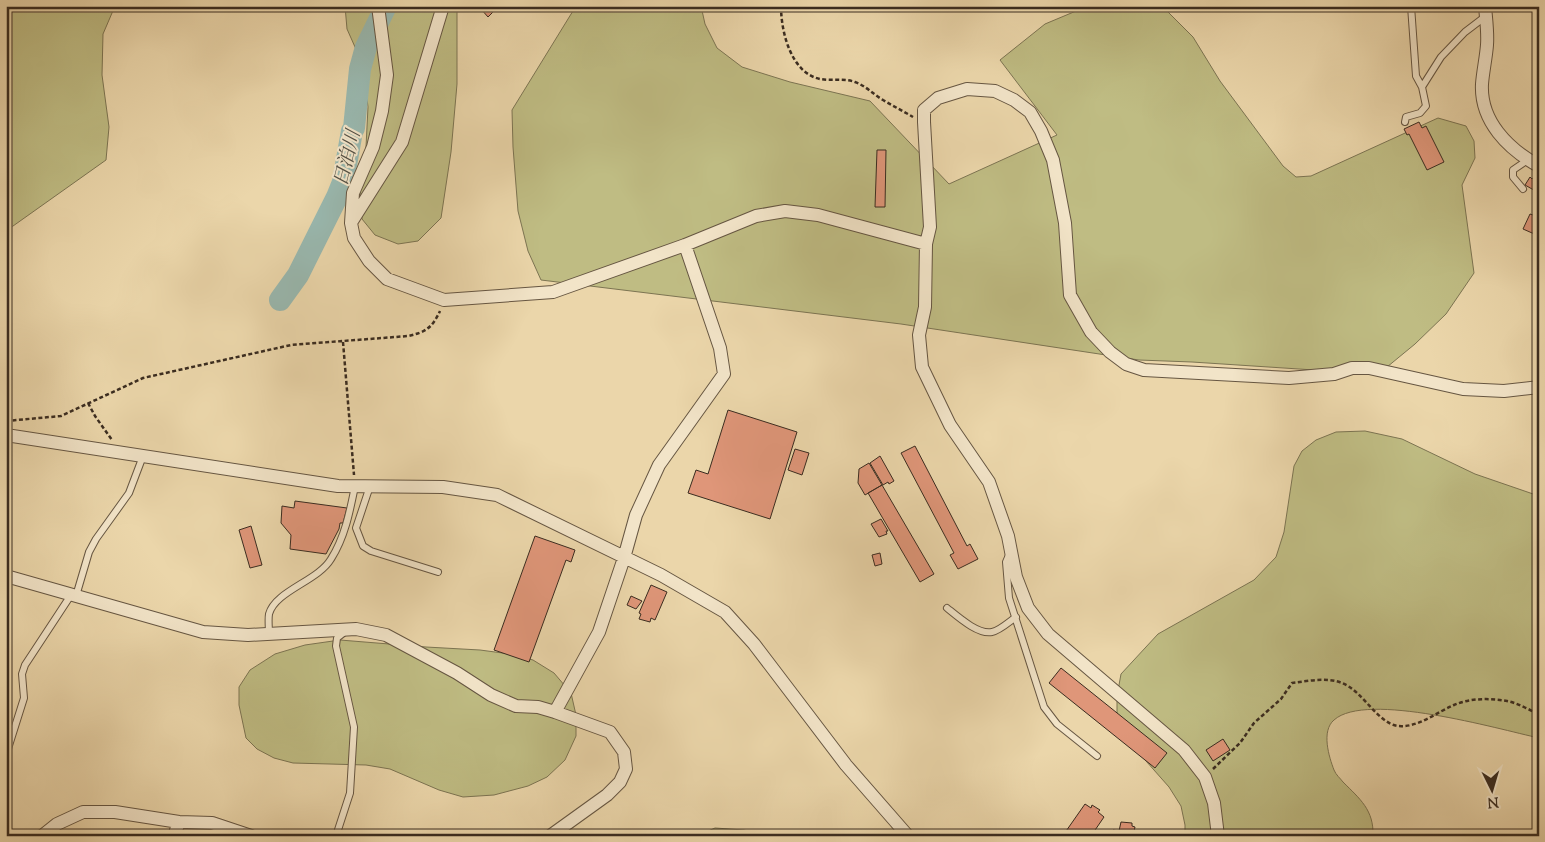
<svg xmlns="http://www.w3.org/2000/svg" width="1545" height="842" font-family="'Sorts Mill Goudy','Noto Serif JP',serif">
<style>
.green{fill:#bfbc83;stroke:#7c7452}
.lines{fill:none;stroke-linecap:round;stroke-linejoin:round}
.river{stroke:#99b8af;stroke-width:22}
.building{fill:#df9679;stroke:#3a2c20}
.lane-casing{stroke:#665642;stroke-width:8}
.street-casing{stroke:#665642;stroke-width:14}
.path{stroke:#3a2c20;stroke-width:2.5;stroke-dasharray:4 2.5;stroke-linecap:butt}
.lane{stroke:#f2e4c8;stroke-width:6}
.street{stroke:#f2e4c8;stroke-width:12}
.labels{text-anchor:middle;stroke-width:4;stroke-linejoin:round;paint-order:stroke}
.water-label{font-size:19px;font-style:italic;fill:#524f44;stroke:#f2e4c8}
</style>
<rect width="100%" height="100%" fill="#ebd6aa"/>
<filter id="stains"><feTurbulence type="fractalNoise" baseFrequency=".004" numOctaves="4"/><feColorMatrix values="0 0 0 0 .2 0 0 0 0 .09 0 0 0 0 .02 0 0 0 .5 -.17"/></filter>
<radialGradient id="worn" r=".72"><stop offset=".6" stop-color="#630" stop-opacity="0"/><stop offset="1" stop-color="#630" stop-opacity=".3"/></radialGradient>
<path class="green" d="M6 6H115L103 34 102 75 109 127 106 160 6 231Z
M345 6H457V84L451 152 441 218 418 241 398 244 375 235 362 219 360 192 366 147 368 107 363 65 347 29Z
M576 6H701L705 24 717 48 742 67 790 82 870 101 949 184 1057 135 1000 60 1045 24 1088 6H1162L1193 37 1220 81 1283 166 1296 177 1311 176 1438 118 1466 126 1474 141 1475 158 1462 185 1474 273 1446 314 1415 344 1387 367 1360 373 1192 362 1139 360 901 324 541 280 528 251 518 211 513 147 512 110Z
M1365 431 1402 439 1475 474 1539 496V738C1498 729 1366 691 1334 720 1321 731 1329 757 1334 770 1336 775 1340 778 1343 782 1360 799 1374 810 1373 836H1185V825L1181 806 1169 787 1123 735 1117 713V696L1121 674 1158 634 1254 580 1276 557 1284 532 1294 466 1302 451 1316 440 1336 432Z
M340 640 426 647 480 650 510 654 533 660 554 673 571 693 576 715V736L565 760 547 777 528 786 494 795 463 797 439 790 390 769 366 765 293 763 274 758 257 749 246 738 239 705V687L250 670 275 654 305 645Z
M715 828 744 830 766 836H697Z"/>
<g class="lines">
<path class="river" d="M280 300 298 275 337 197 343 182 352 131 354 128 360 69 366 47 386 6"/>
</g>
<path class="building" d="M484 6H495L497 8 488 17 481 9Z
M1419 122 1422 128 1426 126 1444 162 1427 170 1409 134 1407 135 1404 129Z
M877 150H886L885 207H875Z
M1530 177 1532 179 1534 177 1539 180V193L1525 185Z
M1530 214 1539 217V236L1523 229Z
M728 410 797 432 770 519 688 493 696 470 708 474Z
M915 446 967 546 970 544 978 559 958 569 950 555 954 553 901 453Z
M795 449 809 453 802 475 788 470Z
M880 456 894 481 889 484 888 482 883 485 870 463Z
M869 463 882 485 865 495 858 483 859 469Z
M882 485 934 574 920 582 868 493Z
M295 501 347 508 343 523H340L339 529 326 554 290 549 291 535 281 523 282 506 294 508Z
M881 519 888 531H886L887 534 879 537 871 524Z
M251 526 262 565 250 568 239 530Z
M535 536 575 550 571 562 566 560 529 662 494 650Z
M880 553 882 564 875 566 872 555Z
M651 585 667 592 655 620 651 618 650 622 639 619 641 614 639 613Z
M631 596 642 601 636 609 627 605Z
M1061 668 1167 753 1155 768 1049 683Z
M1223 739 1230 750 1213 761 1206 750Z
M1085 804 1091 808 1092 805 1100 810 1098 812 1104 817 1091 836H1067L1064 834Z
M1121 822 1132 823V826L1135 827 1133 836H1112L1113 830 1119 831Z"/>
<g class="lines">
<g class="lane-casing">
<path id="lane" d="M1411 6 1416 76 1422 87
M1405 122 1406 117 1420 113 1426 106 1422 87 1441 57 1465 32 1486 16
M1523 189 1513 177V170L1529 159
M370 486 356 528 363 546 371 551 438 572
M1009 555 1006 562 1009 598 1044 707 1057 724 1097 756
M76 596 89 552 96 539 129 493 143 456
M947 608C957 616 978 635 992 632 999 631 1009 622 1016 617
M269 634C269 628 268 620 269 614 275 591 318 581 331 559 345 537 350 511 355 486
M6 755 24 698 22 674 25 665 71 595
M336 836 350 793 354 727 336 646 337 638 346 631"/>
</g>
<g class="street-casing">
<path id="street" d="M378 6 387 75 382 111 373 147 353 193 351 223 354 238 369 261 387 279 444 300 553 292 685 245 756 216 785 211 818 215 926 244
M1485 6C1486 19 1488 32 1487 45 1486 58 1483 71 1482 84 1480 121 1508 149 1539 166
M352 221 402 142 443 6
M6 435 338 486 443 487 497 495 661 575 725 612 754 644 846 765 908 836
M6 576 203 632 248 635 356 629 386 635 457 673 491 695 516 706 538 707 555 712 610 732 624 752 626 769 620 782 607 795 550 836
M555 712 599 632 624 558 636 515 659 465 724 374 720 348 685 245
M42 836 57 824 83 812H115L179 822 212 823 251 836
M174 836 179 822
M1218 836 1214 803 1205 777 1184 750 1048 634 1028 608 1016 577 1008 536 989 482 950 425 922 367 919 335 925 307 926 244 930 227 924 122V110L938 98 967 89 995 91 1014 100 1030 112 1041 131 1053 160 1065 223 1070 295 1091 332 1110 352 1126 364 1144 370 1289 378 1334 374 1352 368H1369L1463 389 1504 391 1539 387"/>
</g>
<path class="path" d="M781 6C781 32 791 73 820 79 831 81 844 78 855 82 866 86 873 94 883 100 893 106 903 111 913 117
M343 342 354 475
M88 403 95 416 112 440
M6 421 61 416 143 378 291 345 408 336C426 332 432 328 440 311
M1213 769 1240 743 1254 723 1281 699 1292 683C1308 681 1327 677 1342 683 1363 691 1377 723 1398 726 1418 728 1437 712 1454 705 1470 698 1490 698 1507 701 1518 703 1529 710 1539 714"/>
<use href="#lane" class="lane"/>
<use href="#street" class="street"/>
</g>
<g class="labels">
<g class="water-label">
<text transform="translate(346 158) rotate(-76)" y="7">日泊川</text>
</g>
</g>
<rect width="1545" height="842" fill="none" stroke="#ebd6aa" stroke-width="25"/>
<rect x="8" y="8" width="1530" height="827" fill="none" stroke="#3a2c20" stroke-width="2.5"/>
<rect x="12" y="12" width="1520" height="817" fill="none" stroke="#3a2c20"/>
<g transform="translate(1492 790) rotate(175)" stroke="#f2e4c8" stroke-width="4" paint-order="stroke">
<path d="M0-4L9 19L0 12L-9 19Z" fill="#3a2c20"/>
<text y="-8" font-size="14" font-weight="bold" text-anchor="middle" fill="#3a2c20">N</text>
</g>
<rect width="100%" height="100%" filter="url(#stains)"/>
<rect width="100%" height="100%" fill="url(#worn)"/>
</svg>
